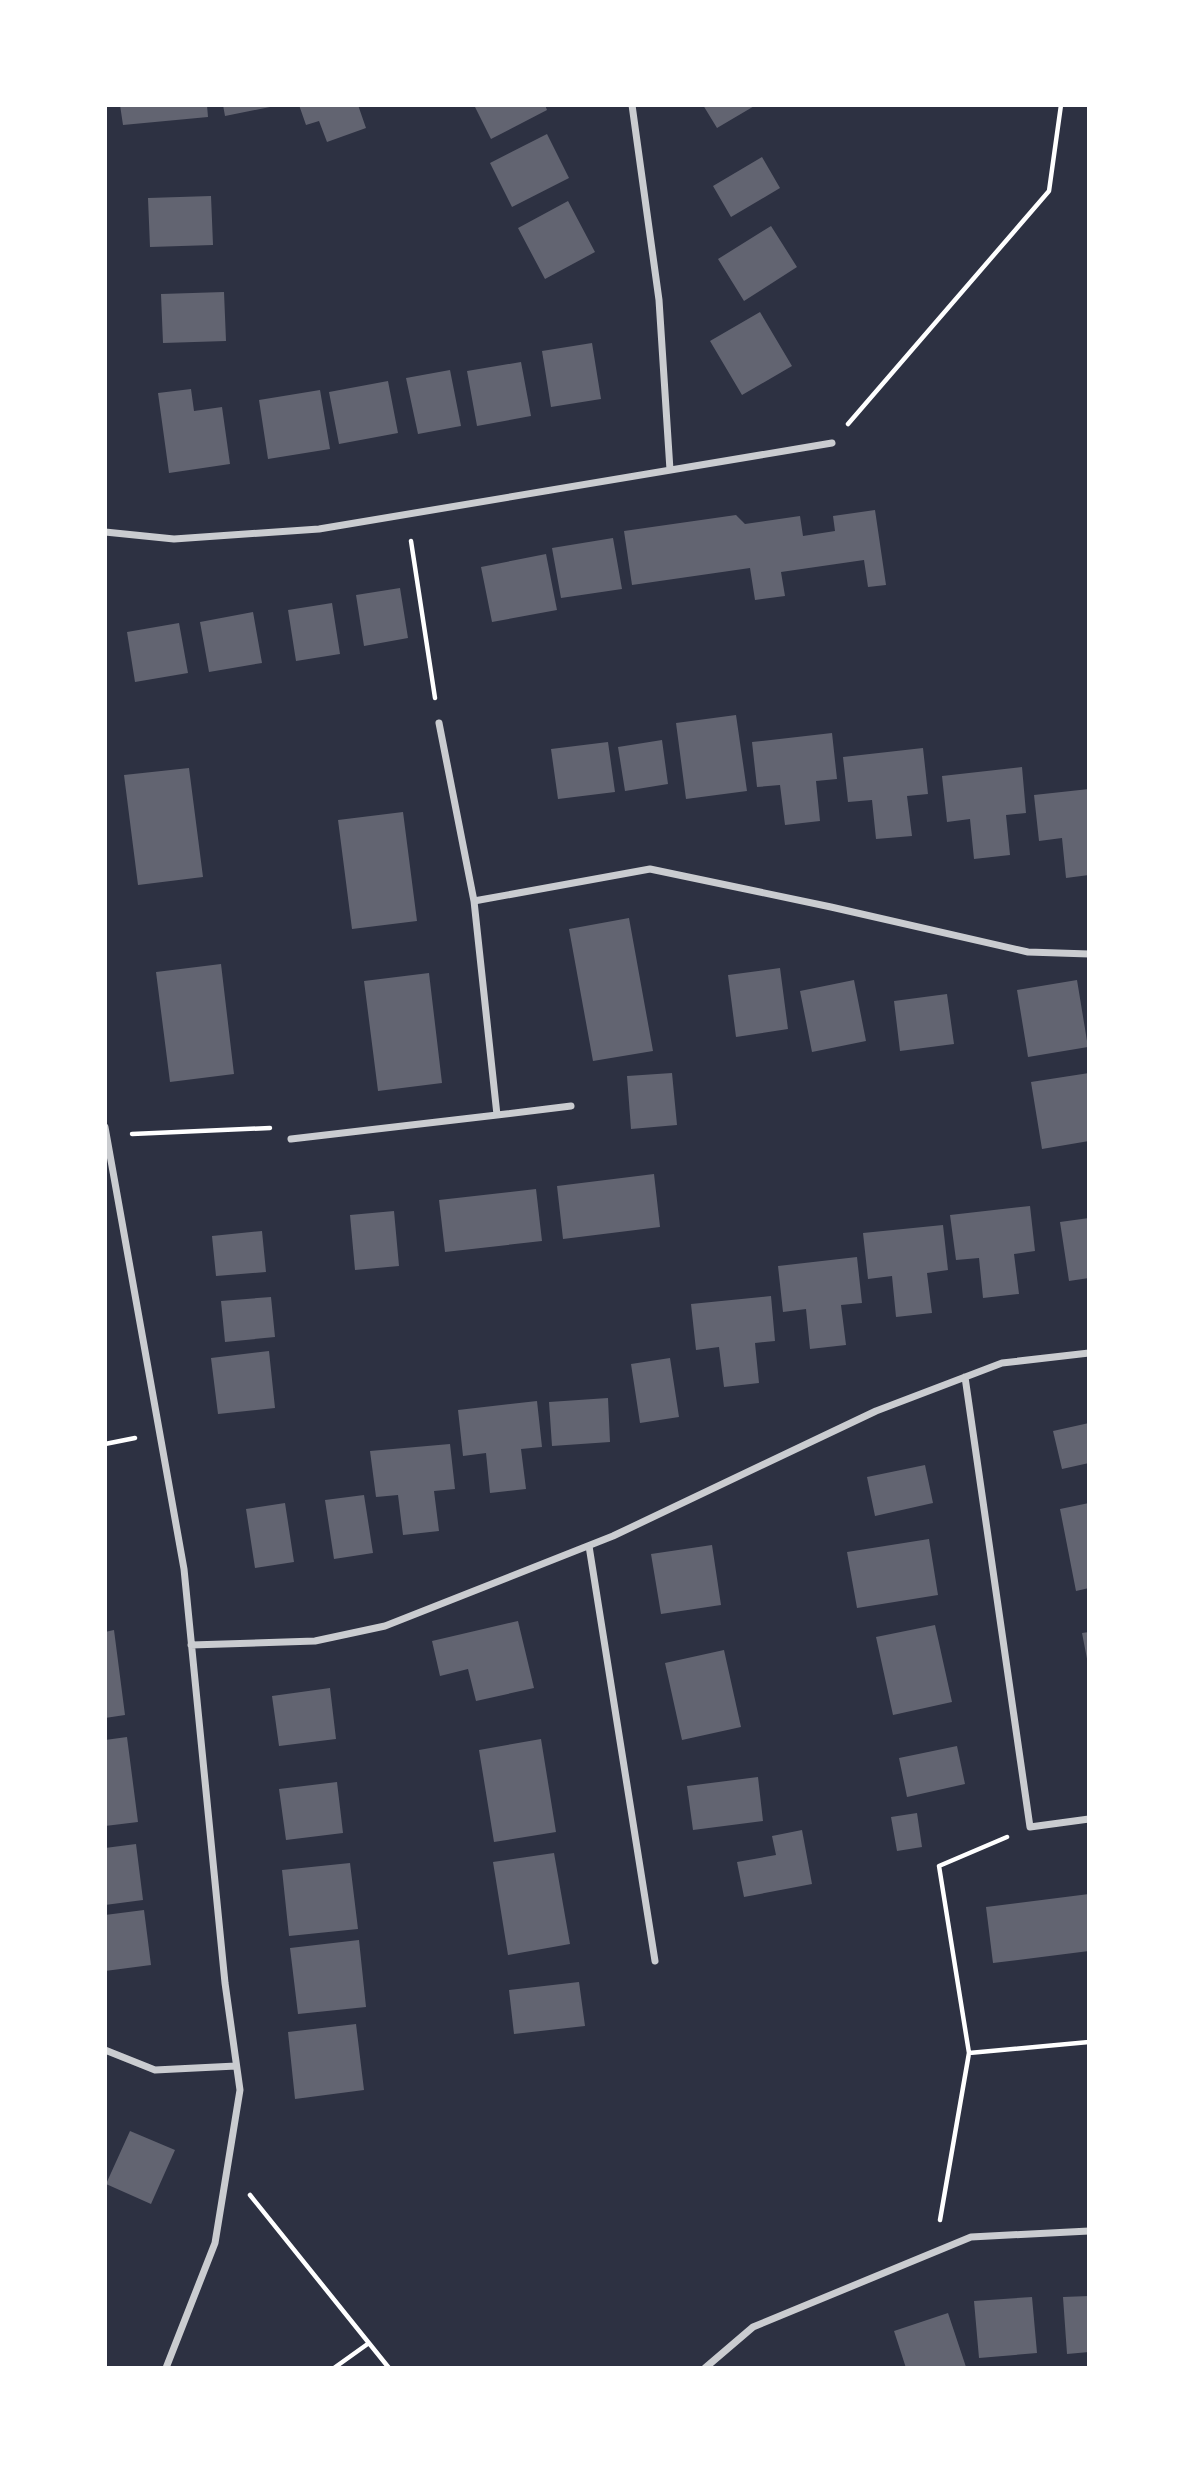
<svg xmlns="http://www.w3.org/2000/svg" width="1194" height="2473" font-family="'Titillium Web',sans-serif">
<style>
.building{fill:#626471}
.lines{fill:none;stroke-linecap:round;stroke-linejoin:round}
.path{stroke:#fff;stroke-width:4.5}
.minor{stroke:#caccd0;stroke-width:7}
</style>
<rect width="100%" height="100%" fill="#2d3142"/>
<path class="building" d="M120 105H207L208 117 123 125Z
M223 105H275V106L225 116Z
M299 105H358L366 128 327 142 319 121 306 125Z
M474 105H545L547 110 491 139Z
M703 105H756L717 128Z
M547 134 569 178 512 207 490 163Z
M762 157 780 188 731 217 713 186Z
M211 196 213 245 150 247 148 198Z
M568 201 595 252 545 279 518 228Z
M771 226 797 267 744 301 718 259Z
M224 292 226 341 163 343 161 294Z
M760 312 792 366 742 395 710 341Z
M592 343 601 399 551 407 542 351Z
M521 362 531 416 477 426 467 371Z
M450 370 461 426 418 434 406 378Z
M388 381 398 433 339 444 329 392Z
M191 389 194 411 222 407 230 464 169 473 158 393Z
M320 390 330 449 268 459 259 400Z
M875 510 886 585 868 587 864 560 781 572 785 596 755 600 750 568 632 585 624 531 736 515 745 524 800 516 803 536 835 531 833 516Z
M613 538 622 589 561 598 552 548Z
M546 554 557 610 492 622 481 567Z
M400 588 408 638 364 646 356 595Z
M332 603 340 654 296 661 288 610Z
M253 612 262 663 209 672 200 622Z
M179 623 188 673 135 682 127 632Z
M736 715 747 791 686 799 676 723Z
M832 733 837 779 816 781 820 821 785 825 780 785 757 787 752 742Z
M662 740 668 784 625 791 618 747Z
M608 742 615 792 558 799 551 749Z
M923 748 928 794 907 796 912 836 876 839 872 800 848 802 843 757Z
M1022 767 1026 813 1006 815 1010 855 974 859 970 819 947 822 942 776Z
M189 768 203 877 138 885 124 775Z
M1089 789V875L1066 878 1062 838 1039 841 1034 795Z
M403 812 417 921 352 929 338 820Z
M629 918 653 1051 593 1061 569 929Z
M221 964 234 1074 170 1082 156 972Z
M780 968 788 1029 736 1037 728 975Z
M429 973 442 1083 378 1091 364 981Z
M854 980 866 1041 812 1052 800 991Z
M1077 980 1088 1047 1028 1057 1017 990Z
M947 994 954 1044 900 1051 894 1001Z
M672 1073 677 1125 631 1129 627 1076Z
M1089 1073V1141L1042 1149 1031 1082Z
M654 1174 660 1227 563 1239 557 1186Z
M536 1189 542 1241 445 1252 439 1200Z
M1030 1206 1035 1251 1014 1254 1019 1294 983 1298 979 1258 956 1260 950 1215Z
M394 1211 399 1266 355 1270 350 1215Z
M1089 1218V1278L1069 1281 1060 1222Z
M943 1225 948 1270 927 1273 932 1313 896 1317 892 1276 868 1279 863 1233Z
M262 1231 266 1272 216 1276 212 1236Z
M857 1257 862 1303 841 1305 846 1345 810 1349 806 1309 783 1312 778 1266Z
M771 1296 775 1341 755 1343 759 1383 724 1387 719 1347 696 1350 691 1304Z
M271 1297 275 1337 225 1342 221 1301Z
M269 1351 275 1408 218 1414 211 1358Z
M670 1358 679 1417 640 1423 631 1364Z
M608 1398 610 1442 552 1446 549 1402Z
M537 1401 542 1447 521 1449 526 1489 490 1493 486 1453 463 1456 458 1410Z
M1089 1423V1463L1062 1469 1053 1431Z
M450 1444 455 1489 434 1491 439 1531 403 1535 398 1495 376 1497 370 1451Z
M925 1465 933 1503 875 1516 867 1477Z
M364 1495 373 1553 334 1559 325 1500Z
M285 1503 294 1562 255 1568 246 1509Z
M1089 1503V1588L1076 1591 1060 1509Z
M929 1539 938 1595 857 1608 847 1552Z
M712 1545 721 1605 661 1614 651 1554Z
M518 1621 534 1688 476 1701 468 1669 440 1676 432 1641Z
M935 1625 952 1702 893 1715 876 1637Z
M114 1630 125 1715 105 1718V1632Z
M1089 1632V1664H1088L1082 1633Z
M724 1650 741 1727 682 1740 665 1663Z
M330 1688 336 1739 279 1746 272 1696Z
M127 1737 138 1822 105 1826V1740Z
M541 1739 556 1832 494 1842 479 1750Z
M957 1746 965 1784 907 1797 899 1758Z
M758 1777 763 1821 693 1830 687 1786Z
M337 1782 343 1833 286 1840 279 1789Z
M917 1813 922 1847 897 1851 891 1817Z
M802 1830 812 1884 744 1897 737 1862 776 1855 772 1836Z
M136 1844 143 1900 105 1905V1848Z
M554 1853 570 1944 508 1955 493 1862Z
M350 1863 358 1929 289 1936 282 1870Z
M1089 1894V1951L993 1963 986 1907Z
M144 1910 151 1965 105 1971V1915Z
M359 1940 366 2007 298 2014 290 1948Z
M579 1982 585 2026 514 2034 509 1990Z
M356 2024 364 2090 295 2099 288 2032Z
M130 2131 175 2150 151 2204 106 2184Z
M1089 2296V2352L1067 2354 1063 2297Z
M1032 2297 1037 2353 979 2358 974 2301Z
M948 2313 966 2367 906 2368 894 2331Z"/>
<g class="lines">
<path class="path" d="M848 424 1049 191 1061 105
M411 541 435 698
M132 1134 270 1128
M105 1444 135 1438
M969 2053 1089 2042
M250 2195 389 2368
M940 2220 969 2053 939 1866 1007 1837
M334 2368 369 2343"/>
<path class="minor" d="M632 105 659 300 670 470
M105 532 174 539 319 529 832 443
M474 901 650 869 831 907 1028 952 1089 954
M497 1115 571 1106
M105 1127 184 1569 225 1983 240 2090 215 2243 166 2368
M291 1139 497 1115 474 901 439 723
M965 1377 1030 1827 1089 1819
M589 1546 655 1961
M191 1645 315 1641 385 1626 613 1536 876 1411 1002 1363 1089 1353
M105 2050 155 2070 236 2066
M705 2368 753 2327 971 2237 1089 2231"/>
</g>
<rect width="1194" height="2473" fill="none" stroke="#ffffff" stroke-width="214"/>
</svg>
